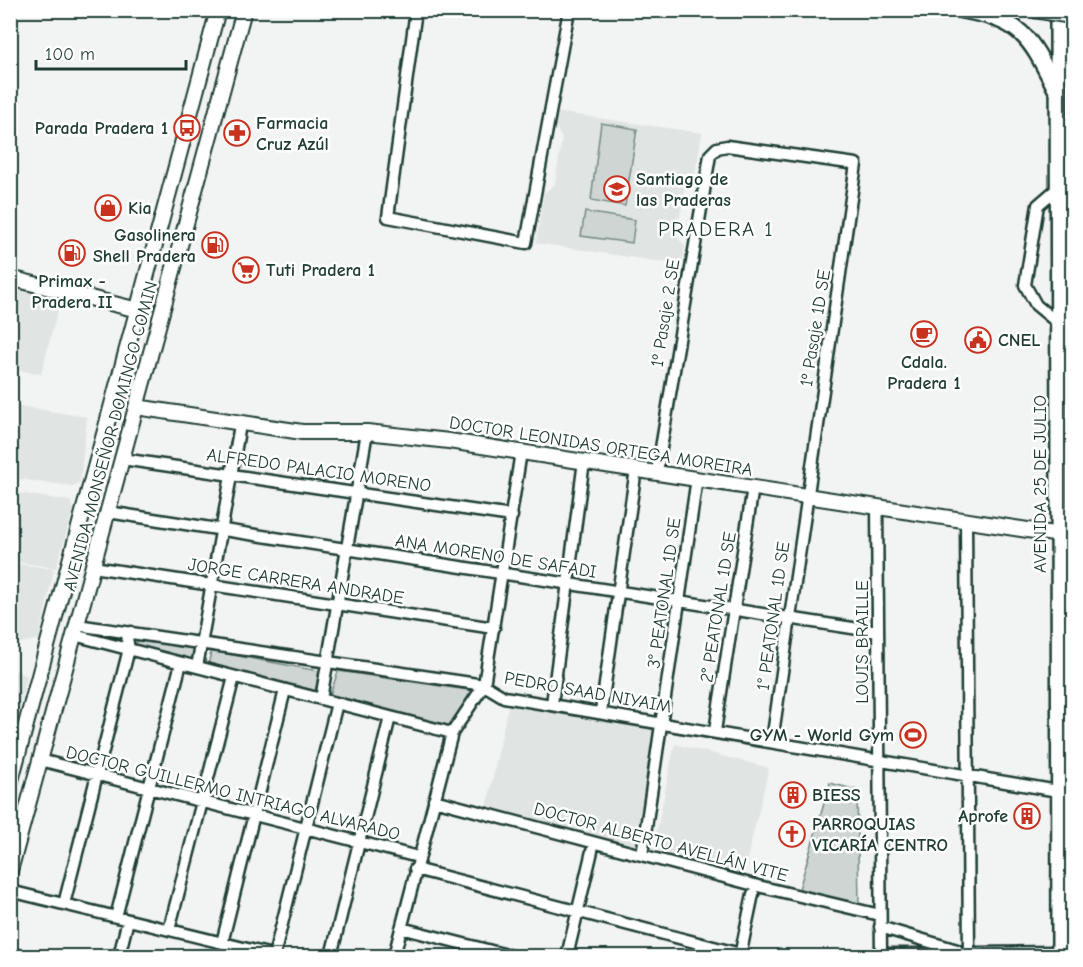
<svg xmlns="http://www.w3.org/2000/svg" width="1083" height="967" font-family="'Comic Neue',sans-serif">
<style>
.built{fill:#e0e4e3}
.green{fill:#ced5d3;stroke:#768984;stroke-width:1.5}
.lines{fill:none;stroke-linecap:round;stroke-linejoin:round}
.street-casing{stroke:#1f3d34;stroke-width:15}
.secondary-casing{stroke:#1f3d34;stroke-width:18}
.primary-casing{stroke:#1f3d34;stroke-width:20}
.street{stroke:#fff;stroke-width:10}
.secondary{stroke:#fff;stroke-width:14}
.primary{stroke:#fff;stroke-width:15}
.secondary-bridge-casing{stroke:#1f3d34;stroke-width:18;stroke-linecap:butt}
.secondary-bridge{stroke:#fff;stroke-width:14}
.labels{text-anchor:middle;stroke-width:5;stroke-linejoin:round;paint-order:stroke}
.poi-label{font-size:18px;font-weight:bold;fill:#1f3d34;stroke:#fff;text-anchor:start}
.street-label{font-size:18px;fill:#1f3d34;stroke:#fff}
.quarter-label{font-size:21px;letter-spacing:1.5px;fill:#1f3d34;stroke:#fff}
</style>
<rect width="100%" height="100%" fill="#f2f3f3"/>
<filter id="ink" filterUnits="userSpaceOnUse"><feTurbulence type="fractalNoise" baseFrequency=".0167" numOctaves="2"/><feDisplacementMap in="SourceGraphic" scale="12" xChannelSelector="R" yChannelSelector="G"/><feConvolveMatrix kernelMatrix="1 2 1 2 8 2 1 2 1" color-interpolation-filters="sRGB"/></filter>
<g filter="url(#ink)">
<path class="built" d="M556 112 702 133 695 175 685 182 677 237 685 246 682 265 536 243 544 193 555 184 562 138 554 125Z
M11 285 61 297 41 374 11 369Z
M11 405 87 417 80 482 73 486 11 478Z
M11 492 70 501 73 510 56 568 11 561Z
M11 563 54 569 39 639 11 645Z
M11 669 27 676 11 740Z
M509 701 658 725 637 847 487 806Z
M675 744 769 768 743 875 653 849Z"/>
<path class="green" d="M601 123 637 129 625 206 591 200Z
M585 212 635 220 632 243 581 236Z
M139 639 198 649 195 661 139 647 136 643Z
M211 651 319 671 315 694 208 666Z
M338 671 475 691 447 728 329 698Z
M830 783 857 790 859 905 799 889Z"/>
<g class="lines">
<g class="street-casing">
<path id="street" d="M416 10 388 217 526 243 569 10
M1059 187 1038 205 1025 285 1036 305 1059 324
M122 459 512 516
M657 472 710 155 717 148 727 146 856 164 772 741
M877 507 881 956
M108 512 878 632
M966 521 969 956
M93 567 494 628
M77 625 484 685 504 697 1058 791
M74 635 452 733
M197 667 240 425
M321 699 367 432
M552 704 584 461
M601 712 636 469
M715 731 753 487
M40 760 418 857
M434 800 758 886 880 915
M642 855 697 478
M415 869 748 956
M10 891 276 956
M64 904 129 649 127 638 131 632
M116 917 181 663
M880 927 957 950
M401 928 511 956
M169 930 234 677
M222 943 285 690
M10 954 21 956
M881 954 1059 952
M119 956 128 920
M274 956 337 703
M331 956 390 717
M394 956 452 733 484 685 521 452
M567 956 592 851
M740 956 753 894"/>
</g>
<g class="secondary-casing">
<path id="secondary" d="M10 278 138 310
M136 407 302 432H367L449 441 1060 535
M10 784 218 10
M10 871 244 10"/>
</g>
<g class="primary-casing">
<path id="primary" d="M962 10C1023 20 1030 38 1056 89
M1058 10 1060 956
M1066 222 1072 255
M1065 840 1072 870"/>
</g>
<use href="#street" class="street"/>
<use href="#secondary" class="secondary"/>
<use href="#primary" class="primary"/>
<g class="secondary-bridge-casing">
<path id="secondary-bridge" d="M1034 10 1072 16"/>
</g>
<use href="#secondary-bridge" class="secondary-bridge"/>
</g>
</g>
<defs>
<g id="bus-ring" transform="scale(1.35)"><circle r="9.5" fill="#fff" stroke="#c8321e" stroke-width="1.5"/><path d="M-5-6H5V4H4V6H2V4H-2V6H-4V4H-5ZM-3.5-4V0h7V-4ZM-3.5 1.2v1.5H-2V1.2ZM2 1.2v1.5H3.5V1.2Z" fill="#c8321e"/></g>
<g id="pharmacy-ring" transform="scale(1.35)"><circle r="9.5" fill="#fff" stroke="#c8321e" stroke-width="1.5"/><path d="M-2-6h4v4h4v4h-4v4h-4v-4h-4v-4h4Z" fill="#c8321e"/></g>
<g id="university-ring" transform="scale(1.35)"><circle r="9.5" fill="#fff" stroke="#c8321e" stroke-width="1.5"/><path d="M0-5L7-2L0 1L-7-2ZM-4 1L0 2.5L4 1V4Q0 6-4 4Z" fill="#c8321e"/></g>
<g id="shop-ring" transform="scale(1.35)"><circle r="9.5" fill="#fff" stroke="#c8321e" stroke-width="1.5"/><path d="M-5-2.5h2.3a2.7 3.5 0 0 1 5.4 0H5L5.5 6h-11ZM-1.5-2.5h3a1.5 2.3 0 0 0-3 0Z" fill="#c8321e"/></g>
<g id="fuel-ring" transform="scale(1.35)"><circle r="9.5" fill="#fff" stroke="#c8321e" stroke-width="1.5"/><path d="M-5.5-6h7V0h2V4h1.3V-2.5L3-4.5l.8-.8L6-3V5H2.5V1h-1V6h-7ZM-4.2-4.7v3.2H.2V-4.7Z" fill="#c8321e"/></g>
<g id="supermarket-ring" transform="scale(1.35)"><circle r="9.5" fill="#fff" stroke="#c8321e" stroke-width="1.5"/><path d="M-6-5.5h2.5l.6 2H6L4.5 2H-2.5L-4.4-4H-6ZM-1.5 3.2a1.3 1.3 0 1 0 .1 0ZM3 3.2a1.3 1.3 0 1 0 .1 0Z" fill="#c8321e"/></g>
<g id="cafe-ring" transform="scale(1.35)"><circle r="9.5" fill="#fff" stroke="#c8321e" stroke-width="1.5"/><path d="M-5.5-4.5H6V0H3Q3 3.5 0 3.5H-2.5Q-5.5 3.5-5.5 0ZM3-3.2v2h1.7v-2ZM-6 4.5H4V6H-6Z" fill="#c8321e"/></g>
<g id="civic-ring" transform="scale(1.35)"><circle r="9.5" fill="#fff" stroke="#c8321e" stroke-width="1.5"/><path d="M-.6-6.5H3V-4.5H.6V-3L4-1V1h2V6H-6V1h2V-1L-.6-3ZM-1.2 2.5V6h2.4V2.5Z" fill="#c8321e"/></g>
<g id="stadium-ring" transform="scale(1.35)"><circle r="9.5" fill="#fff" stroke="#c8321e" stroke-width="1.5"/><path d="M0-5a6.5 5 0 1 0 0 10a6.5 5 0 1 0 0-10ZM-3.5-1.8h7v3.6h-7Z" fill="#c8321e"/></g>
<g id="building-ring" transform="scale(1.35)"><circle r="9.5" fill="#fff" stroke="#c8321e" stroke-width="1.5"/><path d="M-4-6H4V6H1V3H-1V6H-4ZM-2.5-4.3h1.7v1.8h-1.7ZM.8-4.3h1.7v1.8H.8ZM-2.5-1h1.7V.8h-1.7ZM.8-1h1.7V.8H.8Z" fill="#c8321e"/></g>
<g id="church-ring" transform="scale(1.35)"><circle r="9.5" fill="#fff" stroke="#c8321e" stroke-width="1.5"/><path d="M-1.2-6h2.4v3.5h3.3v2.4h-3.3V6h-2.4V-.1h-3.3v-2.4h3.3Z" fill="#c8321e"/></g>
</defs>
<g fill-rule="evenodd">
<use href="#bus-ring" x="187" y="128"/>
<use href="#pharmacy-ring" x="237" y="133"/>
<use href="#university-ring" x="617" y="189"/>
<use href="#shop-ring" x="108" y="208"/>
<use href="#fuel-ring" x="215" y="245"/>
<use href="#fuel-ring" x="72" y="253"/>
<use href="#supermarket-ring" x="246" y="270"/>
<use href="#cafe-ring" x="924" y="334"/>
<use href="#civic-ring" x="978" y="340"/>
<use href="#stadium-ring" x="913" y="735"/>
<use href="#building-ring" x="793" y="795"/>
<use href="#building-ring" x="1027" y="816"/>
<use href="#church-ring" x="792" y="834"/>
</g>
<g class="labels">
<g class="poi-label">
<text x="256" y="129">Farmacia<tspan x="256" dy="21">Cruz Azúl</tspan></text>
<text x="168" y="134" text-anchor="end">Parada Pradera 1</text>
<text x="636" y="185">Santiago de<tspan x="636" dy="21">las Praderas</tspan></text>
<text x="128" y="214">Kia</text>
<text x="196" y="241" text-anchor="end">Gasolinera<tspan x="196" dy="21">Shell Pradera</tspan></text>
<text x="266" y="276">Tuti Pradera 1</text>
<text x="72" y="287" text-anchor="middle">Primax -<tspan x="72" dy="21">Pradera II</tspan></text>
<text x="998" y="346">CNEL</text>
<text x="924" y="368" text-anchor="middle">Cdala.<tspan x="924" dy="21">Pradera 1</tspan></text>
<text x="894" y="741" text-anchor="end">GYM - World Gym</text>
<text x="812" y="801">BIESS</text>
<text x="1008" y="822" text-anchor="end">Aprofe</text>
<text x="812" y="830">PARROQUIAS<tspan x="812" dy="21">VICARÍA CENTRO</tspan></text>
</g>
<g class="street-label">
<text transform="translate(665 313) rotate(-81)" y="6">1º Pasaje 2 SE</text>
<text transform="translate(815 328) rotate(-81)" y="6">1º Pasaje 1D SE</text>
<text transform="translate(110 436) rotate(-75)" y="6">AVENIDA MONSEÑOR DOMINGO COMIN</text>
<text transform="translate(601 446) rotate(9)" y="6">DOCTOR LEONIDAS ORTEGA MOREIRA</text>
<text transform="translate(319 470) rotate(8)" y="6">ALFREDO PALACIO MORENO</text>
<text transform="translate(1040 484) rotate(-90)" y="6">AVENIDA 25 DE JULIO</text>
<text transform="translate(496 556) rotate(9)" y="6">ANA MORENO DE SAFADI</text>
<text transform="translate(296 581) rotate(9)" y="6">JORGE CARRERA ANDRADE</text>
<text transform="translate(664 593) rotate(-82)" y="6">3° PEATONAL 1D SE</text>
<text transform="translate(718 607) rotate(-81)" y="6">2° PEATONAL 1D SE</text>
<text transform="translate(773 616) rotate(-82)" y="6">1° PEATONAL 1D SE</text>
<text transform="translate(862 642) rotate(-90)" y="6">LOUIS BRAILLE</text>
<text transform="translate(588 692) rotate(10)" y="6">PEDRO SAAD NIYAIM</text>
<text transform="translate(233 793) rotate(14)" y="6">DOCTOR GUILLERMO INTRIAGO ALVARADO</text>
<text transform="translate(661 842) rotate(15)" y="6">DOCTOR ALBERTO AVELLÁN VITE</text>
</g>
<g class="quarter-label">
<text x="716" y="236">PRADERA 1</text>
</g>
</g>
<rect width="1083" height="967" fill="none" stroke="#fff" stroke-width="36"/>
<rect x="18" y="18" width="1047" height="931" fill="none" stroke="#1f3d34" stroke-width="2" filter="url(#ink)"/>
<path d="M36 60v9h150v-9" fill="none" stroke="#1f3d34" stroke-width="3"/>
<text x="45" y="60" font-size="18" fill="#1f3d34" stroke="#ffffff" stroke-width="4.5" paint-order="stroke">100 m</text>
</svg>
